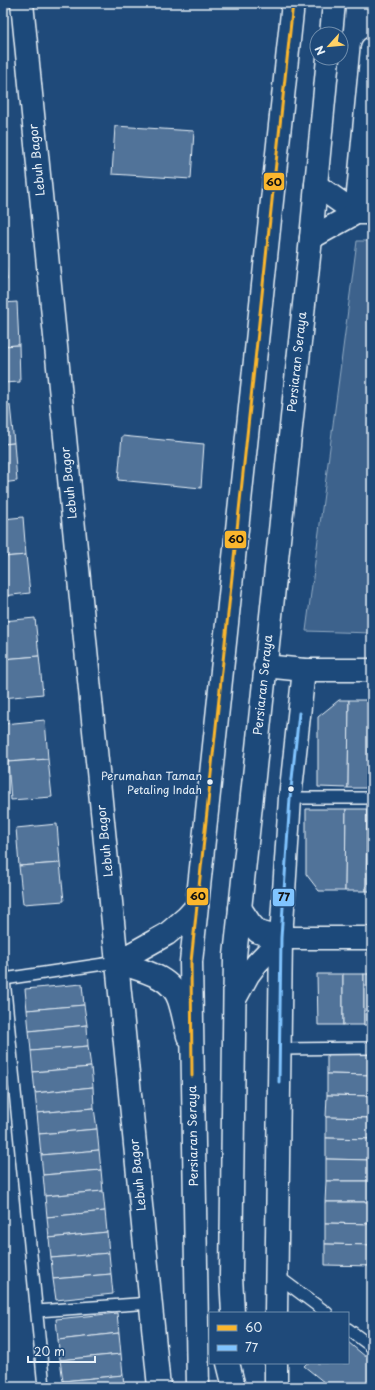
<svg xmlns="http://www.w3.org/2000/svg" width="375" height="1390" font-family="'Playpen Sans',sans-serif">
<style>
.green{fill:#3c628c;stroke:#92aac2}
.building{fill:#517399;stroke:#e8f1f8}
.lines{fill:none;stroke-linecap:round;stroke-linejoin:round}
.service-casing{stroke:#e8f1f8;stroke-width:14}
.minor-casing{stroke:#e8f1f8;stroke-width:25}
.secondary-casing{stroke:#e8f1f8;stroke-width:25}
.service{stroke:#1f4a7a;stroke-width:11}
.minor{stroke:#1f4a7a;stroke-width:22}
.secondary{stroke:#1f4a7a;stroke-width:22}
.bus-1-casing{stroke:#1f4a7a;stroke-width:6}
.bus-2-casing{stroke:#1f4a7a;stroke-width:6}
.bus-1{stroke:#fab62d;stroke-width:3}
.bus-2{stroke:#80c4ff;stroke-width:3}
.bus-dot{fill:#e8f1f8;stroke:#1f4a7a;stroke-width:1.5}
.labels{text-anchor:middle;stroke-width:3;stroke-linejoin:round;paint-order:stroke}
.bus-label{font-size:11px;fill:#e8f1f8;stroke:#1f4a7a;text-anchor:end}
.street-label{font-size:12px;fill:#e8f1f8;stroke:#1f4a7a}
.line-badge{stroke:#1f4a7a;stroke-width:1.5}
.pale-badge-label{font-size:11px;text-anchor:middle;font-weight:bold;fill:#111}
</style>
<rect width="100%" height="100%" fill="#1f4a7a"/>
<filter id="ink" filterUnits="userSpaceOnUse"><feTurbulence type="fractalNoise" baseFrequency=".025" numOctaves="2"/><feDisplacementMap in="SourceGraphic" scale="8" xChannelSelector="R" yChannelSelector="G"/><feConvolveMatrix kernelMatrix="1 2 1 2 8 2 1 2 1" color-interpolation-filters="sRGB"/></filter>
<g filter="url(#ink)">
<path class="green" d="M357,241H372V633L306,631Z"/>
<g class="building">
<path d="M115,126L194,131L191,179L112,174Z"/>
<path d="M3,243L7,280L3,281Z"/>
<path d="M17,302L19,345L3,346V303Z"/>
<path d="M19,345L20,382L3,383V346Z"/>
<path d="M10,405L14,443L3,444V406Z"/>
<path d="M122,436L204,444L201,488L118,480Z"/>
<path d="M14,443L17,481L3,483V444Z"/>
<path d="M23,517L26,555L3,557V519Z"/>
<path d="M26,555L30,593L3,596V557Z"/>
<path d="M35,618L39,656L3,659V621Z"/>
<path d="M39,656L43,694L3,698V659Z"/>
<path d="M339,700H349L348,788L318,787V717Z"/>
<path d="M349,700H369V788H348Z"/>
<rect x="369" y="700" width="3" height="88"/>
<path d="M45,720L48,759L8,762L4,724Z"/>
<path d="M48,759L52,797L11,800L8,762Z"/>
<path d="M306,809H346L345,891H319L306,874Z"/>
<path d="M346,809H367L366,891H345Z"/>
<path d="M367,809H372V891H366Z"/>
<path d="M57,824L60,863L19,866L16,828Z"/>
<path d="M60,863L64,901L23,904L19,866Z"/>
<path d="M317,974H343V1025H318Z"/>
<rect x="343" y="974" width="21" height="51"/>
<rect x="364" y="974" width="8" height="51"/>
<path d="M82,984L84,1005L27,1010L25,989Z"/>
<path d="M84,1005L87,1025L29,1031L27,1010Z"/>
<path d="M87,1025L88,1046L31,1051L29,1031Z"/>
<path d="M88,1046L91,1067L33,1072L31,1051Z"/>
<path d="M327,1053L372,1054V1075L327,1074Z"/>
<path d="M91,1067L93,1087L35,1093L33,1072Z"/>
<path d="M327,1074L372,1075V1096L327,1095Z"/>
<path d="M93,1087L94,1108L37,1113L35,1093Z"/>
<path d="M327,1095L372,1096V1118L326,1117Z"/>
<path d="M94,1108L97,1129L39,1134L37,1113Z"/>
<path d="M326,1117L372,1118V1139L326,1138Z"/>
<path d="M97,1129L99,1150L41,1155L39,1134Z"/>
<path d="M326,1138L372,1139V1160L326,1159Z"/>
<path d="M99,1150L101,1170L43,1175L41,1155Z"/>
<path d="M326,1159L372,1160V1181H326Z"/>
<path d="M101,1170L103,1191L45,1196L43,1175Z"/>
<path d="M326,1181H372V1202H325Z"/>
<path d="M103,1191L105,1211L47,1217L45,1196Z"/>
<path d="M325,1202H372V1224L325,1223Z"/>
<path d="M105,1211L107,1232L49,1238L47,1217Z"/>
<path d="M325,1223L372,1224V1245L325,1244Z"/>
<path d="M107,1232L109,1253L51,1258L49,1238Z"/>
<path d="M325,1244L372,1245V1266L325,1265Z"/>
<path d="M109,1253L111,1274L53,1279L51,1258Z"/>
<path d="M111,1274L113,1294L56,1300L53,1279Z"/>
<path d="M117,1313L119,1333L58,1340L56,1319Z"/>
<path d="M119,1333L121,1354L60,1360L58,1340Z"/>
<path d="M348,1342L372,1362V1387H330L304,1366L307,1363H348Z"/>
<path d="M121,1354L123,1375L63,1381L60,1360Z"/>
<path d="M123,1375L124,1387H63V1381Z"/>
</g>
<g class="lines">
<g class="service-casing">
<g id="service">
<path d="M290,798H372"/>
<path d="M3,969L44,1387"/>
<path d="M4,979L117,962"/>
<path d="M280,1049L372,1048"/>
<path d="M276,1275L327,1313"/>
<path d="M37,1311L151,1303"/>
<path d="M348,1329L372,1347"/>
</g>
</g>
<g class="minor-casing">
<g id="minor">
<path d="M22,3L159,1387"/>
<path d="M316,185L356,213"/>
<path d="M356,213L372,48"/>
<path d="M311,238L356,213H372"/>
<path d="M265,666L304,670H372"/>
<path d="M240,908L250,923L258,932L281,938H372"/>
<path d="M117,962C139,970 171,975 179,1000C183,1012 185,1024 188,1036"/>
<path d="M117,962L167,934L187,917L197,906"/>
<path d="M235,999L248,975L257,963L281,938"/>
<path d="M276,1313L281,938L290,798L304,670"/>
<path d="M276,1363V1387"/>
</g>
</g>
<g class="secondary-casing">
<g id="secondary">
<path d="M331,34L334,3"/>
<path d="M233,1313L231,1276L235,956L311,238L328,58"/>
<path d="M228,1363L234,1387"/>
<path d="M198,1387L191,962L293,3"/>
</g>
</g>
<use href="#service" class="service"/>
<use href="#minor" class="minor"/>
<use href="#secondary" class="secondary"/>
<g class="bus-1-casing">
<path id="bus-1" d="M192,1076L191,962L293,3"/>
</g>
<g class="bus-2-casing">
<path id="bus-2" d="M279,1082L281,938L290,798L299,713"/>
</g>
<use href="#bus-1" class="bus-1"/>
<use href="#bus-2" class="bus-2"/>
</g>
</g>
<g class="bus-dot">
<circle cx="210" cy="782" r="3.5"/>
<circle cx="291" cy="789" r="3.5"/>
</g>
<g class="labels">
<g class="bus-label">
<text x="202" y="780">Perumahan Taman<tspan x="202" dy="14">Petaling Indah</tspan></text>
</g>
<g class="street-label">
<text transform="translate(37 160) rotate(-96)" y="4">Lebuh Bagor</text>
<text transform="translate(297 362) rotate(-84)" y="4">Persiaran Seraya</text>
<text transform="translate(69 483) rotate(-96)" y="4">Lebuh Bagor</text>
<text transform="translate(263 685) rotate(-84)" y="4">Persiaran Seraya</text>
<text transform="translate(105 841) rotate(-96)" y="4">Lebuh Bagor</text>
<text transform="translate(193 1136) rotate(-91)" y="4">Persiaran Seraya</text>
<text transform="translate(138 1175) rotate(-96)" y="4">Lebuh Bagor</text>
</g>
</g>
<g class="line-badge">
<rect x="263" y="172" width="22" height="19" rx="4" fill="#fab62d"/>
<rect x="224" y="530" width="23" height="19" rx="4" fill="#fab62d"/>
<rect x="186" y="887" width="23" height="19" rx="4" fill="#fab62d"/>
<rect x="272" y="888" width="23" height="19" rx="4" fill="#80c4ff"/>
</g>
<g class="pale-badge-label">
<text x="274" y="186">60</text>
<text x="236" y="543">60</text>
<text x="198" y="900">60</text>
<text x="284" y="901">77</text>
</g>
<rect width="375" height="1390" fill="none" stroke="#1f4a7a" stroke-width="16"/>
<rect x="8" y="8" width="359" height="1374" fill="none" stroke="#e8f1f8" stroke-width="1.5" filter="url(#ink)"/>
<rect x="209" y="1312" width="140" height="52" fill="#1f4a7a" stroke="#6f8dac"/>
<rect x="217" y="1325" width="20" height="6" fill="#fab62d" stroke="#6f8dac"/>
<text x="245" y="1332" font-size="12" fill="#e8f1f8">60</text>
<rect x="217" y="1345" width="20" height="6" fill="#80c4ff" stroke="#6f8dac"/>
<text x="245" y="1352" font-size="12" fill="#e8f1f8">77</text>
<g transform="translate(329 46) rotate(243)"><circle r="19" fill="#1f4a7a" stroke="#6f8dac"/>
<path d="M0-3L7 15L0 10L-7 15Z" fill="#ffd166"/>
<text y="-6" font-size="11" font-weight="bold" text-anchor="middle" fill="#e8f1f8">N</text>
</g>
<path d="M28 1356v6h67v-6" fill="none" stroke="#e8f1f8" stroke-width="2"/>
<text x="34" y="1356" font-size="12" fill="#e8f1f8" stroke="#1f4a7a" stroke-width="3" paint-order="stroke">20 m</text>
</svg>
